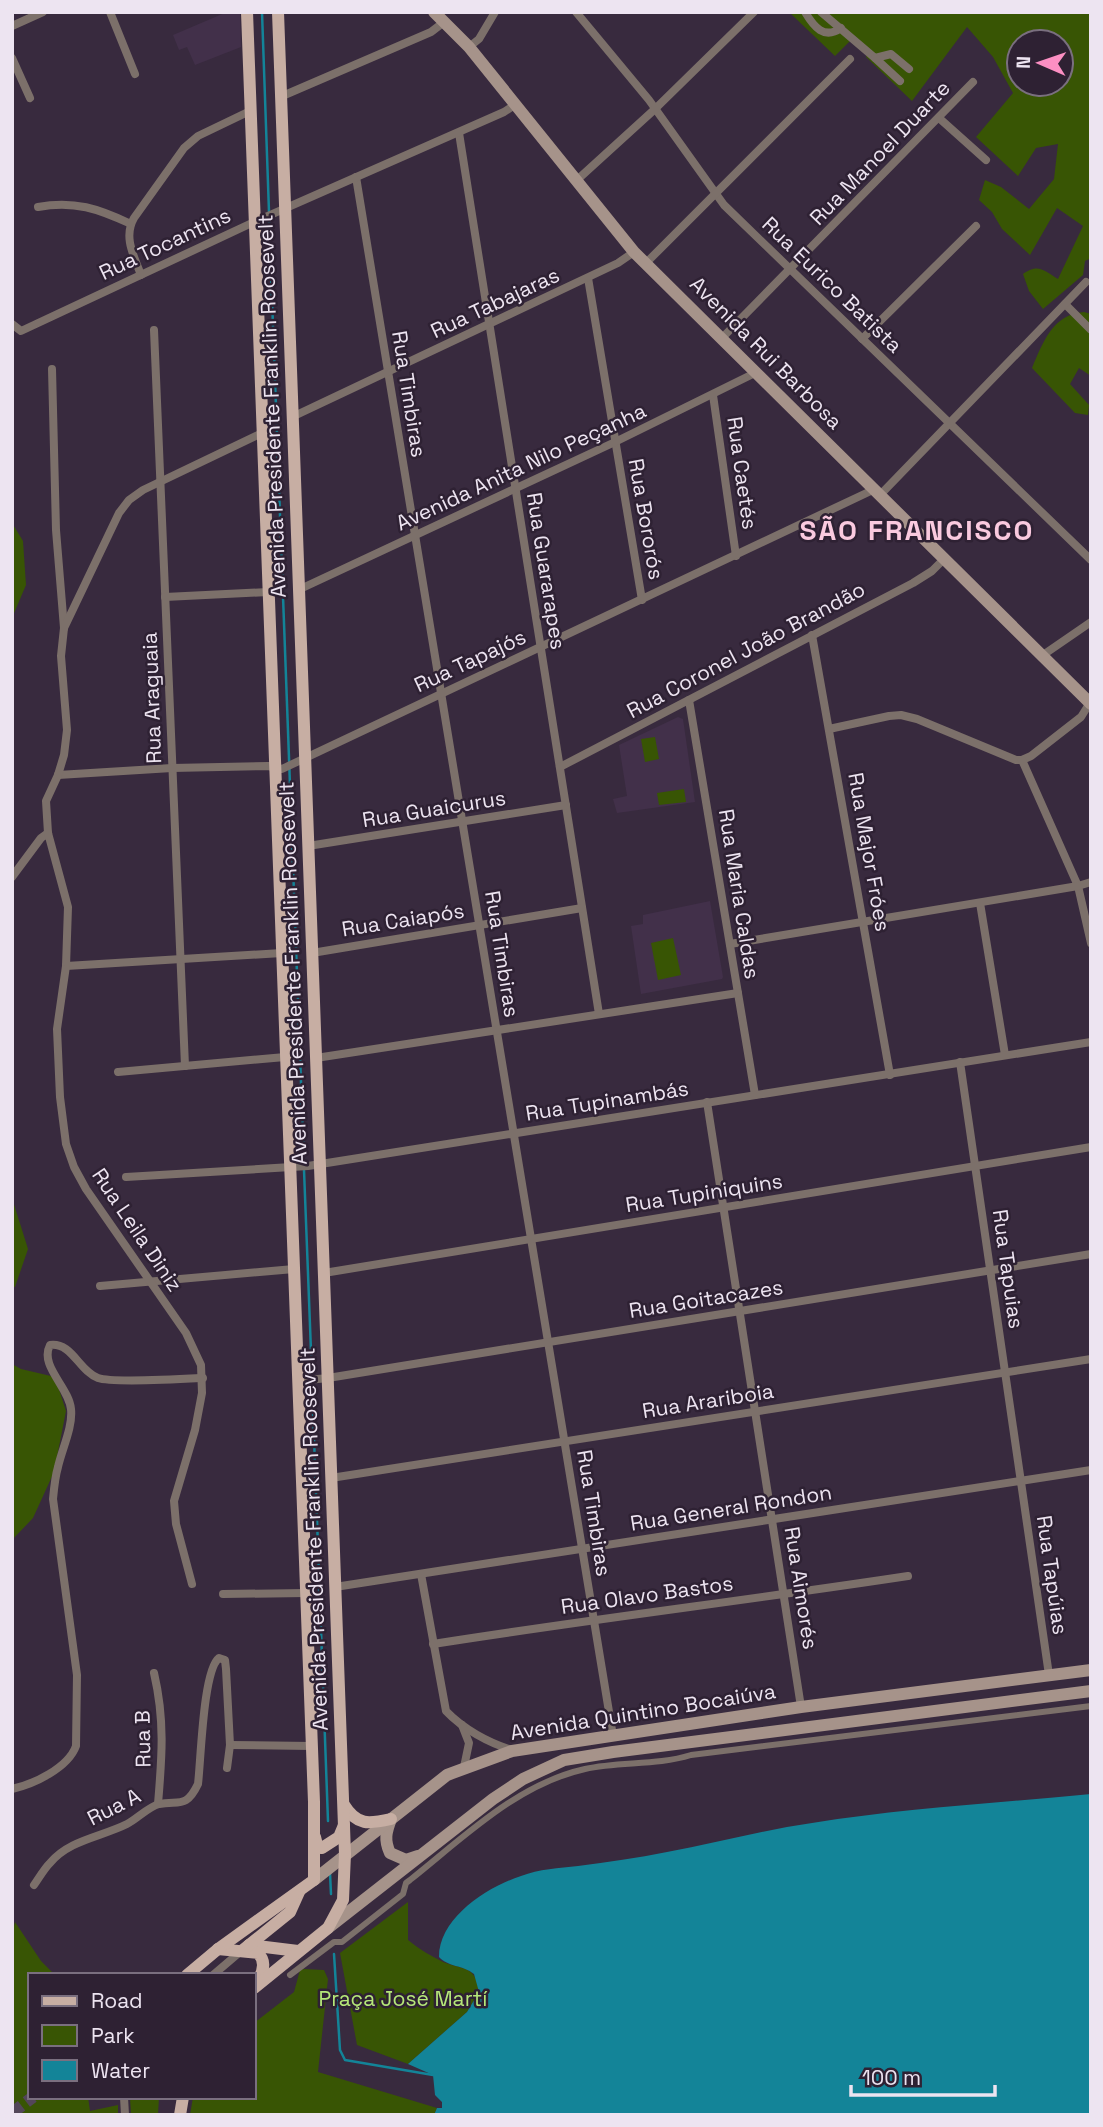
<svg xmlns="http://www.w3.org/2000/svg" width="1103" height="2127" font-family="'Space Grotesk',sans-serif">
<style>
.built{fill:#42304a}
.green{fill:#385504;fill-rule:evenodd}
.water{fill:#138498}
.lines{fill:none;stroke-linecap:round;stroke-linejoin:round}
.stream{stroke:#138498;stroke-width:2.5}
.primary-tunnel{stroke:#534659;stroke-width:12;stroke-dasharray:12 6;stroke-linecap:butt}
.pedestrian{stroke:#7c706a;stroke-width:6}
.minor{stroke:#7c706a;stroke-width:8}
.secondary{stroke:#a6938a;stroke-width:12}
.primary{stroke:#c7aea3;stroke-width:12}
.labels{text-anchor:middle;stroke-width:5;stroke-linejoin:round;paint-order:stroke}
.street-label{font-size:21px;fill:#ede4f1;stroke:#2e2133}
.park-label{font-size:21px;fill:#b6e879;stroke:#2e2133}
.district-label{font-size:28px;font-weight:bold;letter-spacing:2px;fill:#facadf;stroke:#2e2133}
</style>
<rect width="100%" height="100%" fill="#382a3e"/>
<g class="built">
<path d="M227,12H240L241,47L195,65L187,47L179,50L173,35Z"/>
<path d="M678,717L683,719L695,802L617,813L613,799L627,796L619,745Z"/>
<path d="M710,901L723,977L722,979L641,994L631,926L643,924V915Z"/>
</g>
<g class="green">
<path d="M789,12H1091V258L1085,261L1083,275L1043,309L1029,291L1023,274C1039,263 1044,271 1058,279L1083,226L1057,208L1030,255L1002,229L992,212L979,200L985,180L1001,187L1029,209L1054,179L1058,144L1036,148L1018,176L976,137L1013,93L993,57L967,27L912,101L866,57L869,51L855,36L835,56ZM1019,42H1061V84H1019Z"/>
<path d="M1084,312L1091,314V376L1079,368L1070,384L1089,405L1088,415L1075,413L1032,368C1043,342 1053,314 1084,312Z"/>
<path d="M12,523L23,541L26,585L12,618Z"/>
<path d="M655,737L659,759L645,762L641,739Z"/>
<path d="M684,789L686,802L659,805L657,793Z"/>
<path d="M673,938L681,975L658,980L651,943Z"/>
<path d="M12,1198L28,1249L15,1287H12Z"/>
<path d="M12,1364L21,1369L55,1377L66,1411L54,1472L33,1518L12,1540Z"/>
<path d="M408,1902V1940C419,1949 431,1956 443,1962C463,1970 476,1965 479,1992L467,2012L408,2064L357,2045L340,1953Z"/>
<path d="M15,1922L41,1961L55,1975H30V2097H88L90,2111L118,2105V2115H12V1934Z"/>
<path d="M304,1969L324,1970L328,1979L318,2072L437,2108L434,2115H190L193,2097H254V2023L294,1992L300,1970Z"/>
<path d="M130,2097H159L158,2115H131Z"/>
</g>
<path class="water" d="M1091,1794V2115H434L437,2108H442V2102L435,2095L433,2075L408,2064L467,2012L479,1992L474,1974C463,1965 448,1967 439,1957C439,1918 487,1887 521,1876C539,1869 559,1868 578,1866C608,1862 637,1858 667,1852C715,1843 763,1830 812,1823C904,1808 998,1803 1091,1794Z"/>
<g class="lines">
<g class="stream">
<path d="M262,12L269,212"/>
<path d="M269,218L304,1163"/>
<path d="M304,1170L312,1377"/>
<path d="M312,1383L328,1821"/>
<path d="M330,1873L331,1894"/>
<path d="M334,1954L340,2050L345,2060L433,2075"/>
</g>
<path class="primary-tunnel" d="M12,2113L33,2097"/>
<path class="pedestrian" d="M290,1975L334,1942H342L403,1894L406,1883L410,1880C463,1838 517,1784 585,1769C620,1761 656,1766 691,1755L1091,1706"/>
<g class="minor">
<path d="M110,12L135,74"/>
<path d="M576,12L649,100L724,205L1091,560"/>
<path d="M805,12C814,27 824,40 841,28"/>
<path d="M821,12L875,58L891,54L909,69"/>
<path d="M12,26L43,12"/>
<path d="M469,47L479,39L495,12"/>
<path d="M12,58L30,98"/>
<path d="M875,58L900,81"/>
<path d="M280,97L431,32L444,22"/>
<path d="M939,118L986,160"/>
<path d="M459,133L599,1014"/>
<path d="M356,177L613,1736"/>
<path d="M577,180L655,109L754,12"/>
<path d="M38,207C74,200 99,209 131,224"/>
<path d="M646,263L850,59"/>
<path d="M141,275C134,256 123,237 134,218L184,148L198,136L250,111"/>
<path d="M588,278L642,600"/>
<path d="M1065,304L1091,330"/>
<path d="M12,324L21,331L254,222L504,112L516,104"/>
<path d="M154,330L185,1066"/>
<path d="M723,337L973,82"/>
<path d="M862,339L976,226"/>
<path d="M52,369L56,530L64,628"/>
<path d="M713,395L736,556"/>
<path d="M292,417L618,263L634,252"/>
<path d="M881,494L1086,282"/>
<path d="M298,590L615,442L757,372"/>
<path d="M165,597L268,592"/>
<path d="M812,635L890,1075"/>
<path d="M1043,655L1091,622"/>
<path d="M689,700L755,1095"/>
<path d="M829,729L889,716L901,715L917,719L1016,760H1022L1031,756L1081,717L1091,701"/>
<path d="M1022,760L1078,886L1091,943"/>
<path d="M560,767L913,583L932,571L945,558"/>
<path d="M58,775L172,768L268,766L282,769L875,489"/>
<path d="M308,846L566,805"/>
<path d="M12,877L41,838L48,833"/>
<path d="M980,903L1005,1055"/>
<path d="M730,944L1078,886L1091,882"/>
<path d="M312,953L582,908"/>
<path d="M66,966L282,953"/>
<path d="M316,1058L738,993"/>
<path d="M960,1062L1049,1675"/>
<path d="M118,1072L285,1057"/>
<path d="M707,1102L801,1707"/>
<path d="M126,1177L308,1166L1091,1042"/>
<path d="M324,1273L1091,1147"/>
<path d="M100,1286L294,1269"/>
<path d="M298,1381L328,1378L1091,1254"/>
<path d="M331,1478L1091,1359"/>
<path d="M421,1574L446,1711C463,1729 489,1743 512,1750"/>
<path d="M192,1584L176,1524L174,1501L195,1430L202,1393L201,1365L186,1333L86,1189L74,1167L66,1144L60,1097L57,1029L66,966L68,907L48,833L46,801L58,775L64,755L67,730L61,656L64,628L119,513L129,500L143,490L262,433"/>
<path d="M335,1587L1091,1470"/>
<path d="M223,1594L306,1593"/>
<path d="M433,1644C591,1619 750,1600 908,1576"/>
<path d="M154,1673C165,1720 162,1757 158,1804"/>
<path d="M462,1725L469,1743L464,1767"/>
<path d="M230,1745L312,1746"/>
<path d="M12,1789C34,1784 68,1768 76,1746L77,1675L53,1499C54,1488 55,1477 58,1467C62,1449 73,1427 71,1409C69,1387 39,1366 50,1345C72,1342 79,1371 98,1378C112,1383 184,1379 203,1378"/>
<path d="M34,1885C39,1878 44,1869 50,1863C69,1840 101,1837 127,1824C137,1819 148,1807 159,1804C179,1800 186,1809 198,1784C201,1760 203,1670 219,1658L225,1660L226,1669L230,1745L227,1768"/>
<path d="M213,1975L240,1952"/>
<path d="M124,2097L125,2115"/>
</g>
<g class="secondary">
<path d="M434,12L469,47L634,252L1091,704"/>
<path d="M391,1819C386,1832 384,1840 390,1853L406,1860L418,1856"/>
<path d="M314,1880L447,1775L512,1751L801,1707L1091,1670"/>
<path d="M328,1928L493,1799L523,1779L564,1760L613,1752L1091,1691"/>
</g>
<g class="primary">
<path d="M344,1805C357,1826 369,1824 391,1819"/>
<path d="M315,1837L317,1845L322,1848L339,1837L344,1825"/>
<path d="M249,1945L298,1951"/>
<path d="M218,1949L258,1953C267,1962 263,1973 256,1983"/>
<path d="M243,1950L290,1912L299,1892"/>
<path d="M187,1975L218,1949L314,1880V1802L247,12"/>
<path d="M254,1988L328,1928L343,1900L345,1854L278,12"/>
<path d="M180,2115L183,2097"/>
</g>
</g>
<g class="labels">
<g class="street-label">
<text transform="translate(880 153) rotate(-46)" y="7">Rua Manoel Duarte</text>
<text transform="translate(165 244) rotate(-25)" y="7">Rua Tocantins</text>
<text transform="translate(832 285) rotate(44)" y="7">Rua Eurico Batista</text>
<text transform="translate(495 303) rotate(-25)" y="7">Rua Tabajaras</text>
<text transform="translate(766 353) rotate(45)" y="7">Avenida Rui Barbosa</text>
<text transform="translate(409 394) rotate(81)" y="7">Rua Timbiras</text>
<text transform="translate(272 406) rotate(-92)" y="7">Avenida Presidente Franklin Roosevelt</text>
<text transform="translate(521 467) rotate(-25)" y="7">Avenida Anita Nilo Peçanha</text>
<text transform="translate(742 473) rotate(82)" y="7">Rua Caetés</text>
<text transform="translate(646 519) rotate(80)" y="7">Rua Bororós</text>
<text transform="translate(546 571) rotate(81)" y="7">Rua Guararapes</text>
<text transform="translate(746 650) rotate(-28)" y="7">Rua Coronel João Brandão</text>
<text transform="translate(470 661) rotate(-25)" y="7">Rua Tapajós</text>
<text transform="translate(152 698) rotate(-92)" y="7">Rua Araguaia</text>
<text transform="translate(434 809) rotate(-9)" y="7">Rua Guaicurus</text>
<text transform="translate(869 852) rotate(80)" y="7">Rua Major Fróes</text>
<text transform="translate(739 894) rotate(81)" y="7">Rua Maria Caldas</text>
<text transform="translate(403 920) rotate(-9)" y="7">Rua Caiapós</text>
<text transform="translate(502 954) rotate(81)" y="7">Rua Timbiras</text>
<text transform="translate(293 973) rotate(-92)" y="7">Avenida Presidente Franklin Roosevelt</text>
<text transform="translate(607 1101) rotate(-9)" y="7">Rua Tupinambás</text>
<text transform="translate(704 1193) rotate(-9)" y="7">Rua Tupiniquins</text>
<text transform="translate(137 1230) rotate(56)" y="7">Rua Leila Diniz</text>
<text transform="translate(1008 1269) rotate(82)" y="7">Rua Tapuias</text>
<text transform="translate(706 1299) rotate(-9)" y="7">Rua Goitacazes</text>
<text transform="translate(708 1401) rotate(-9)" y="7">Rua Arariboia</text>
<text transform="translate(731 1508) rotate(-9)" y="7">Rua General Rondon</text>
<text transform="translate(594 1513) rotate(81)" y="7">Rua Timbiras</text>
<text transform="translate(314 1539) rotate(-92)" y="7">Avenida Presidente Franklin Roosevelt</text>
<text transform="translate(1052 1575) rotate(82)" y="7">Rua Tapúias</text>
<text transform="translate(801 1588) rotate(81)" y="7">Rua Aimorés</text>
<text transform="translate(647 1595) rotate(-8)" y="7">Rua Olavo Bastos</text>
<text transform="translate(643 1712) rotate(-9)" y="7">Avenida Quintino Bocaiúva</text>
<text transform="translate(143 1739) rotate(-91)" y="7">Rua B</text>
<text transform="translate(114 1807) rotate(-27)" y="7">Rua A</text>
</g>
<g class="park-label">
<text x="403" y="2006">Praça José Martí</text>
</g>
<g class="district-label">
<text x="917" y="540">SÃO FRANCISCO</text>
</g>
</g>
<rect width="1103" height="2127" fill="none" stroke="#ede4f1" stroke-width="28"/>
<rect x="28" y="1973" width="228" height="126" fill="#2e2133" stroke="#7a6f7f" stroke-width="2"/>
<rect x="42" y="1996" width="35" height="10" fill="#c7aea3" stroke="#7a6f7f" stroke-width="2"/>
<text x="91" y="2008" font-size="21" fill="#ede4f1">Road</text>
<rect x="42" y="2025" width="35" height="21" fill="#385504" stroke="#7a6f7f" stroke-width="2"/>
<text x="91" y="2043" font-size="21" fill="#ede4f1">Park</text>
<rect x="42" y="2060" width="35" height="21" fill="#138498" stroke="#7a6f7f" stroke-width="2"/>
<text x="91" y="2078" font-size="21" fill="#ede4f1">Water</text>
<g transform="translate(1040 63) rotate(272)"><circle r="33" fill="#2e2133" stroke="#7a6f7f" stroke-width="2"/>
<path d="M0-5L12 26L0 18L-12 26Z" fill="#fc8fc3"/>
<text y="-10" font-size="19" font-weight="bold" text-anchor="middle" fill="#ede4f1">N</text>
</g>
<path d="M851 2085v10h144v-10" fill="none" stroke="#ede4f1" stroke-width="3.5"/>
<text x="862" y="2085" font-size="21" fill="#ede4f1" stroke="#2e2133" stroke-width="5" paint-order="stroke">100 m</text>
</svg>
